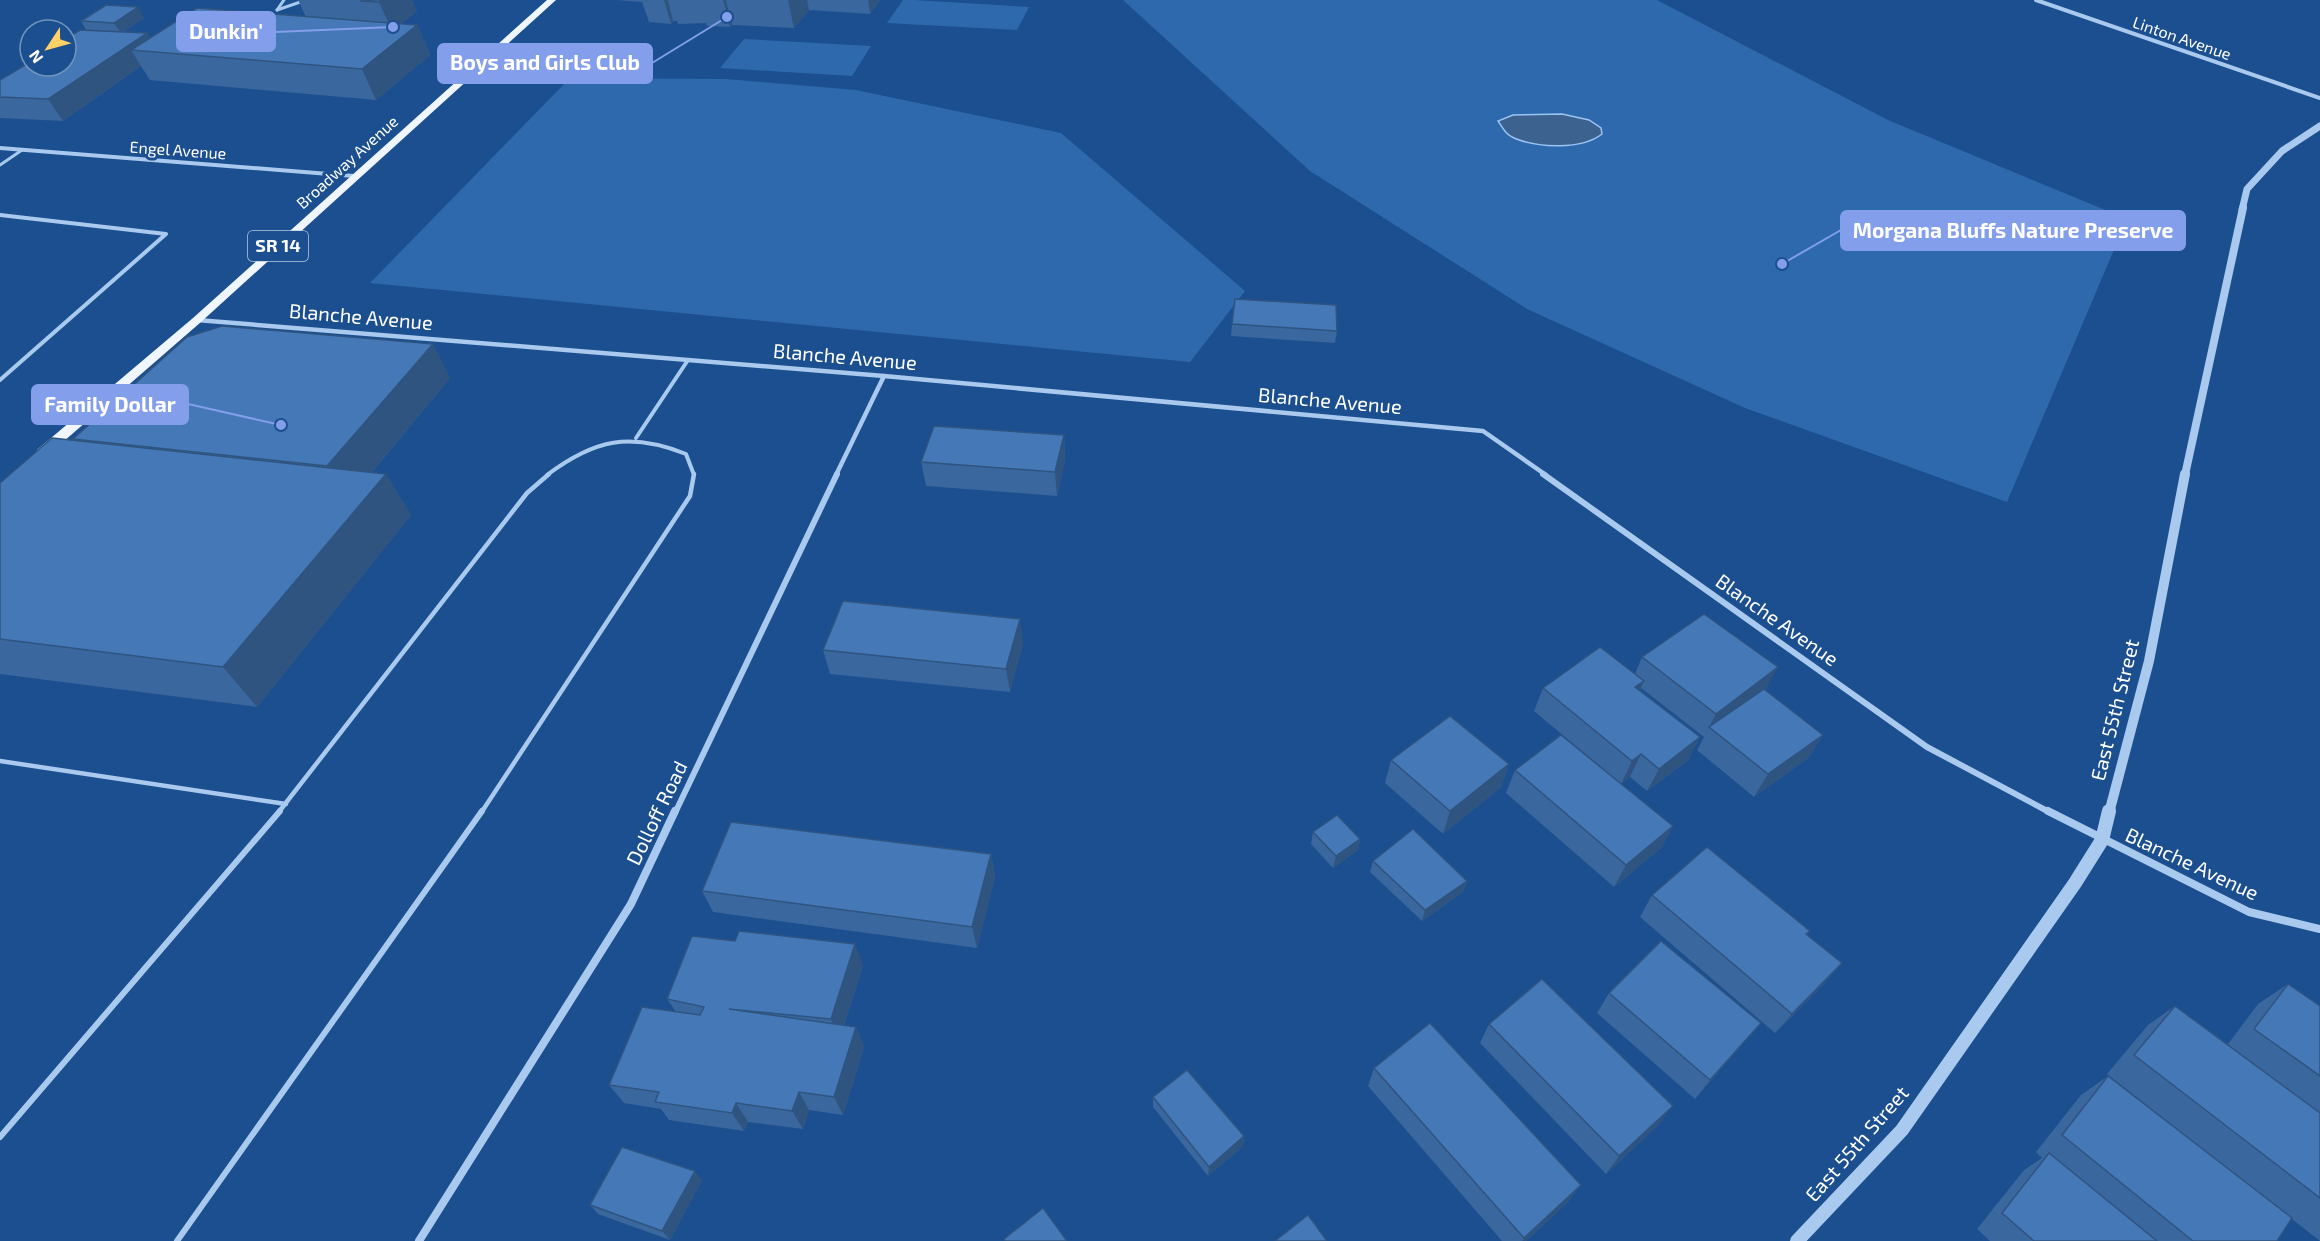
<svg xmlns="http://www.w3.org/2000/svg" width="2320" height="1241" font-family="'Exo 2',sans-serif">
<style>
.green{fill:#2e69ad}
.water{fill:#3c6290;stroke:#9cc4f0;stroke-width:1.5}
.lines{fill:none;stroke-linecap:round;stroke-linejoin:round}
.service-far3{stroke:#a9c9ee;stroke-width:3}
.service-far2{stroke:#a9c9ee;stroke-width:4}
.service-far1{stroke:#a9c9ee;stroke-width:4.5}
.service{stroke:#a9c9ee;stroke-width:6}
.minor-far3{stroke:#a9c9ee;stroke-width:4}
.minor-far2{stroke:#a9c9ee;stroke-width:4.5}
.minor-far1{stroke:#a9c9ee;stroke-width:6}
.minor{stroke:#a9c9ee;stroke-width:8}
.tertiary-far3{stroke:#a9c9ee;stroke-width:7}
.tertiary-far2{stroke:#a9c9ee;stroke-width:8}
.tertiary-far1{stroke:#a9c9ee;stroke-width:10}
.tertiary{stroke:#a9c9ee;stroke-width:14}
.primary{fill:#f0f6ff;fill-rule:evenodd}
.wall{fill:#3a679d}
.shaded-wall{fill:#305480}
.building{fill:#4478b7;stroke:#305480;stroke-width:1.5}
.labels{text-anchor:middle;stroke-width:6;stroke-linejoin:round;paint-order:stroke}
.far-street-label{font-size:16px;fill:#fff;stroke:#1b4f8f}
.shield{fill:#1b4f8f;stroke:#bbcadd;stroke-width:1.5}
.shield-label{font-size:18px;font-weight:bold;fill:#fff}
.street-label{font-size:20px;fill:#fff;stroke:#1b4f8f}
.leader{fill:none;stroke:#839eea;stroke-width:2}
.callout-dot{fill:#839eea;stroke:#1b4f8f;stroke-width:2}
.callout{fill:#839eea;stroke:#839eea;stroke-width:2}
.callout-label{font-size:21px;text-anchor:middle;font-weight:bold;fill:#fff}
</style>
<rect width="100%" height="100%" fill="#1b4f8f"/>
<g class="green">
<path d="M903,0H914L1029,7L1017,30L887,23Z"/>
<path d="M1123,0H1657L1888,120L2127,219L2007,502L1745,408L1527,309L1310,171Z"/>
<path d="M744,39L871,46L852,76L720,68Z"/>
<path d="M570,78L726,79L856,90L1061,133L1245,291L1190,362L370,283Z"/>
</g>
<path class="water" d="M1562,114L1589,120L1601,128L1602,134C1582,150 1537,148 1514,138C1506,135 1503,128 1498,121L1513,115Z"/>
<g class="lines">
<g class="service-far3">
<path d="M277,10L306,0"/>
<path d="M277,10L284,0"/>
<path d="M0,165L22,150"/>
</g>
<g class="service-far2">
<path d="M0,215L166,234L0,380"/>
<path d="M636,438L688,360"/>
<path d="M547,475C595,439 630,432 686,454L694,475"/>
</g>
<g class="service-far1">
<path d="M0,761L286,804"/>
<path d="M278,813L527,493L549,474"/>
<path d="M481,813L690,496L694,474"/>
</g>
<g class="service">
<path d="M0,1137L280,811"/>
<path d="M177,1241L482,811"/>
</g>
<g class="minor-far3">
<path d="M2036,0L2320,98"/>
<path d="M0,148L354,176"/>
</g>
<g class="minor-far2">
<path d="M197,320L884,376L1483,431L1546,475"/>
<path d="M836,475L884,376"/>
</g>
<g class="minor-far1">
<path d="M1543,474L1927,747L2051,813"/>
<path d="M675,813L837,474"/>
</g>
<g class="minor">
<path d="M2048,811L2249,912L2320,929"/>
<path d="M419,1241L631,904L675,811"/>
</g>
<path class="tertiary-far3" d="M2242,210L2247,189L2282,151L2320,126"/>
<path class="tertiary-far2" d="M2185,475L2243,208"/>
<path class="tertiary-far1" d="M2109,813L2149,661L2185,474"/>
<path class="tertiary" d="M1797,1241L1902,1130L2075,883L2102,840L2109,811"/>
<path class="primary" d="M547,0H556L201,322L48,455H38L36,452L38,449L193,318Z"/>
</g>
<g class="wall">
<path d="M298,0H412L417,11L401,24L417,25L430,55L376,100L150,80L141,66L63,121L0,118V80L86,30L81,21L144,18L123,32L147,33L150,38L306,17Z"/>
<path d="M616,0H880L870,14L809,10L794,28L732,25L730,27L707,26L706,23L678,24L677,21H673L671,24L649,22L642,2Z"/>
<path d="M1232,324L1337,331L1335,343L1231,336Z"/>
<path d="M450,378L372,472L386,474L411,515L257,707L0,674V483L75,441L73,439Z"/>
<path d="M1064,435L1065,459L1057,496L926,486L921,462Z"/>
<path d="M1023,643L1010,692L830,674L823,650Z"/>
<path d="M1642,657L1765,690L1823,735L1808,758L1754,797L1697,750L1704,737L1641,688L1640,690L1700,737L1688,760L1647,791L1630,777L1621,784L1673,826L1661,848L1614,887L1506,793L1515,770L1608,773L1534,711L1543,688L1635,674Z"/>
<path d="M1391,760L1509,764L1501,787L1443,834L1385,783Z"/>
<path d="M1313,832L1360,839L1358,850L1333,868L1311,844Z"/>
<path d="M991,854L995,876L977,948L713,912L702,891Z"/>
<path d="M1373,861L1467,881L1463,892L1422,921L1370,872Z"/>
<path d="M1652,895L1810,931L1807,935L1842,963L1824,984L1775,1033L1640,917Z"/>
<path d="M863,965L844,1026L856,1027L864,1047L843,1115L809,1110L803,1129L748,1122L744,1131L669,1120L661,1109L624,1103L609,1085L676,1012L667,999Z"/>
<path d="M2288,984L2320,1006V1241L2292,1219L2277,1241H1990L1977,1229L2024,1170L2042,1158L2036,1152L2081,1095L2108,1076L2219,1162L2107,1074L2148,1025L2175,1006L2228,1044L2258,1004Z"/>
<path d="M1609,993L1761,1023L1695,1099L1597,1013Z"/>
<path d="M1489,1024L1659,1124L1606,1174L1480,1043Z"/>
<path d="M1374,1068L1581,1185L1568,1202L1526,1241H1502L1368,1086Z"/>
<path d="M1153,1097L1244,1136L1243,1146L1208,1176L1153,1107Z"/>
<path d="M702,1180L670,1240L598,1214L590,1205Z"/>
</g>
<g class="shaded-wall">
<path d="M382,0H412L417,11L392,31L379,2Z"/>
<path d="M664,0H668L673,21L671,24Z"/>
<path d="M723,0H726L732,25L730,27Z"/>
<path d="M788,0H807L809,10L794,28Z"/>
<path d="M868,0H880L870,14Z"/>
<path d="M138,7L144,18L121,33L114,23Z"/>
<path d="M417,25L430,55L376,100L362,69Z"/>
<path d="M147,33L159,52L131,50L141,66L63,121L48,99Z"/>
<path d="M433,344L450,378L349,499L327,466Z"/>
<path d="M1064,435L1065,459L1057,496L1055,472Z"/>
<path d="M386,474L411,515L257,707L223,667Z"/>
<path d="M1020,619L1023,643L1010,692L1006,669Z"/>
<path d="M1778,667L1765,691L1709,727L1704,737L1716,714Z"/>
<path d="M1644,681L1633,704L1635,687Z"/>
<path d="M1823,735L1808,758L1754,797L1768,774Z"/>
<path d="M1700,737L1688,760L1647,791L1659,769Z"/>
<path d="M1641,754L1630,777L1621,784L1632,761Z"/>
<path d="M1509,764L1501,787L1443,834L1450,811Z"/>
<path d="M1673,826L1661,848L1614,887L1626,865Z"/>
<path d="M1360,839L1358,850L1333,868L1336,856Z"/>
<path d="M991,854L995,876L977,948L972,927Z"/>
<path d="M1467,881L1463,892L1422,921L1425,910Z"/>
<path d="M855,944L863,965L840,1038L831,1019Z"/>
<path d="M1842,963L1824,984L1775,1033L1792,1014Z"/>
<path d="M1761,1023L1745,1042L1695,1099L1710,1080Z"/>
<path d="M856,1027L864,1047L843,1115L834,1097Z"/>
<path d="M799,1092L809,1110L803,1129L792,1111Z"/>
<path d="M736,1103L748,1122L744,1131L732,1113Z"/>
<path d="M1673,1106L1659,1124L1606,1174L1619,1156Z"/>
<path d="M1244,1136L1243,1146L1208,1176L1209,1167Z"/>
<path d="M695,1171L702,1180L670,1240L662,1231Z"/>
<path d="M1581,1185L1568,1202L1526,1241H1522Z"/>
</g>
<g class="building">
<path d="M362,0H382L379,2L361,1Z"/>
<path d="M106,5L138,7L114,23L81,21Z"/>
<path d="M197,8L417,25L362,69L131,50Z"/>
<path d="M80,30L147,33L48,99L0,97V80L30,62V66H66V39Z"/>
<path d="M1235,299L1336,305L1337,331L1232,324Z"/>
<path d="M222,326L433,344L327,466L73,439L187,337Z"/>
<path d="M934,426L1064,435L1055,472L921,462Z"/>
<path d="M52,438L386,474L223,667L0,639V483Z"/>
<path d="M843,601L1020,619L1006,669L823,650Z"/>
<path d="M1704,614L1778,667L1716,714L1642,657Z"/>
<path d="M1600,647L1644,681L1635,687L1700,737L1659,769L1641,754L1632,761L1543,688Z"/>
<path d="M1764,689L1823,735L1768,774L1709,727Z"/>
<path d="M1450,716L1509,764L1450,811L1391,760Z"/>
<path d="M1561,735L1673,826L1626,865L1515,770Z"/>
<path d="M1337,815L1360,839L1336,856L1313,832Z"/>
<path d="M731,822L991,854L972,927L702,891Z"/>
<path d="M1413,829L1467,881L1425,910L1373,861Z"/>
<path d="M1707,847L1810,931L1806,934L1842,963L1792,1014L1652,895Z"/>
<path d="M739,931L855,944L831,1019L729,1009L856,1027L834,1097L799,1092L792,1111L736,1103L732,1113L655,1102L659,1092L609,1085L642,1007L700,1015L704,1007L667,999L692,936L735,941Z"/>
<path d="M1661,941L1761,1023L1710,1080L1609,993Z"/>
<path d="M1542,979L1673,1106L1619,1156L1489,1024Z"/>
<path d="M2288,984L2320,1006V1076L2254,1029Z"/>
<path d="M2175,1006L2320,1113V1198L2134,1055Z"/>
<path d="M1430,1023L1581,1185L1524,1238L1374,1068Z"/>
<path d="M1187,1070L1244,1136L1209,1167L1153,1097Z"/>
<path d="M2108,1076L2292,1218L2277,1241H2193L2062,1135Z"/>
<path d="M622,1147L695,1171L662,1231L590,1205Z"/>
<path d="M2049,1153L2157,1241H2034L2002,1213Z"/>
<path d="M1043,1208L1067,1241H1005L1004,1239Z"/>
<path d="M1308,1215L1327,1241H1275Z"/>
</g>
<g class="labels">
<g class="far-street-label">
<text transform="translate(2182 38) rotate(19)" y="6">Linton Avenue</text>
<text transform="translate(178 150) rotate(4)" y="6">Engel Avenue</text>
<text transform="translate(347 162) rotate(-42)" y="6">Broadway Avenue</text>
</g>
<rect class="shield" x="248" y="231" width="60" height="30" rx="4.5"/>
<g class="shield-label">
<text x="278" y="252">SR 14</text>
</g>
<g class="street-label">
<text transform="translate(361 317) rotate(5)" y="7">Blanche Avenue</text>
<text transform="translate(845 357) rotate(5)" y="7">Blanche Avenue</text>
<text transform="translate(1330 401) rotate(5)" y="7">Blanche Avenue</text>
<text transform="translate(1777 620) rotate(35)" y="7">Blanche Avenue</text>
<text transform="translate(2115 710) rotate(-76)" y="7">East 55th Street</text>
<text transform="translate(657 813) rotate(-64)" y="7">Dolloff Road</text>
<text transform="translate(2192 864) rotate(25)" y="7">Blanche Avenue</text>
<text transform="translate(1857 1144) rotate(-49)" y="7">East 55th Street</text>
</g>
</g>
<path class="leader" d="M393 27L275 32M727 17L652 63M1782 264L1841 230M281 425L188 404"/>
<g class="callout-dot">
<circle cx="393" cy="27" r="6"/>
<circle cx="727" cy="17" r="6"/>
<circle cx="1782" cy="264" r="6"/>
<circle cx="281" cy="425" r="6"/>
</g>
<g class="callout">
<rect x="177" y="12" width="98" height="39" rx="6"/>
<rect x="438" y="44" width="214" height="39" rx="6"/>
<rect x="1841" y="211" width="344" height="39" rx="6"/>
<rect x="32" y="385" width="156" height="39" rx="6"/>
</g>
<g class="callout-label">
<text x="226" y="39">Dunkin'</text>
<text x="545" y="70">Boys and Girls Club</text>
<text x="2013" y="238">Morgana Bluffs Nature Preserve</text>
<text x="110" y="412">Family Dollar</text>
</g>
<g transform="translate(48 48) rotate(234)"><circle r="28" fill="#1b4f8f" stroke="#7695bc" stroke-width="1.5"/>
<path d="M0-4.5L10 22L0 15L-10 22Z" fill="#ffd166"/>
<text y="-9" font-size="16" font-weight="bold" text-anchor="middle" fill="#ffffff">N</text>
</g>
</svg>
